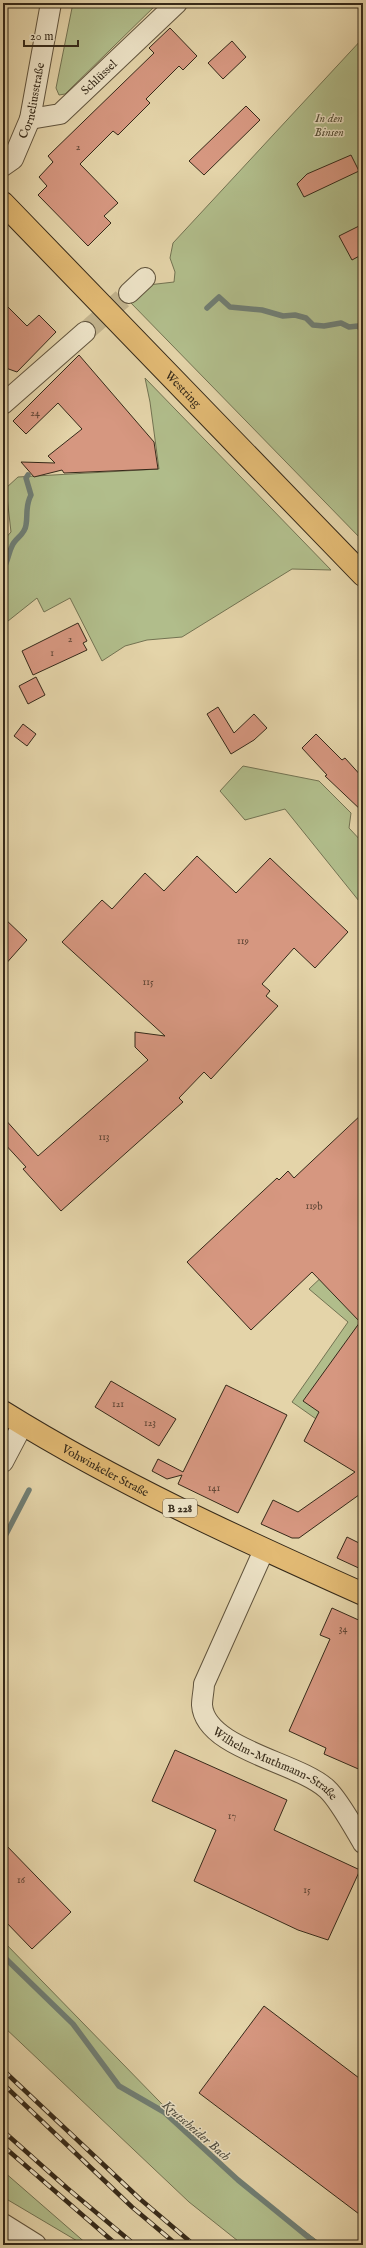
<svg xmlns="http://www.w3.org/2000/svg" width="366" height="2248" font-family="'IM FELL English',serif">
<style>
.green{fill:#b1bd8b;stroke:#737352}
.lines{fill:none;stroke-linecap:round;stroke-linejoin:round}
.stream{stroke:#707e74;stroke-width:5.5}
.building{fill:#d69780;stroke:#352919}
.minor-tunnel{stroke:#c1b28c;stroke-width:20;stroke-dasharray:20 10;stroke-linecap:butt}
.minor-casing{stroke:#61543d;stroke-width:22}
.tertiary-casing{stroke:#61543d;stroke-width:24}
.primary-casing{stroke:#352919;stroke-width:24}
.minor{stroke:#ede3c7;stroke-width:20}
.tertiary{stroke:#ede3c7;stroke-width:22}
.primary{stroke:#e2ba74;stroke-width:22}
.rail-casing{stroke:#352919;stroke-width:4.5}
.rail{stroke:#ede3c7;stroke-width:3;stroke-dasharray:9;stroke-linecap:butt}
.labels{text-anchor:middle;stroke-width:3;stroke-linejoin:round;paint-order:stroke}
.number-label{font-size:10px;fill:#5d4433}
.shield{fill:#ede3c7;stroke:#6c614d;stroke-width:1}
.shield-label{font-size:11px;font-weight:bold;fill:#352919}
.street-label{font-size:12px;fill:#352919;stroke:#ede3c7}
.park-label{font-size:12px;font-style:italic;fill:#544e36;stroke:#ede3c7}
.water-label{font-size:13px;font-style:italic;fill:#4e4c3f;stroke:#ede3c7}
</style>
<rect width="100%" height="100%" fill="#e4d4a9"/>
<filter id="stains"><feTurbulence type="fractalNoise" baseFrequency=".005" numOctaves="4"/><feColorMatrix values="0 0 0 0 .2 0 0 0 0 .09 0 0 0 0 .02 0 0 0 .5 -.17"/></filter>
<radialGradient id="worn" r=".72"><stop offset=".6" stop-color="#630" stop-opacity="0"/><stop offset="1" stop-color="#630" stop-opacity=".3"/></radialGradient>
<g class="green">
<path d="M73,3H158L65,94L59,95L56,88Z"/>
<path d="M363,38V541L130,302L148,285L174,282L175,272L170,258L173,243Z"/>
<path d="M145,378L331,570L292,569L182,637L147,640L125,646L102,661L70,598L44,612L37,598L3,625V541L11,532L6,488L18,477L159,469L150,402Z"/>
<path d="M243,766L319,781L351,813L349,828L363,843V906L285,809L245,820L220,791Z"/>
<path d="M363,1238V1452L292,1402L348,1322L309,1289Z"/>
<path d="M3,1941L236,2180L323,2245H243L189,2202L3,2026Z"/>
<path d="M3,2171L88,2245H84L3,2197Z"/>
</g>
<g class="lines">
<g class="stream">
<path d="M207,308L219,297L230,307L262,310L283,316L295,315L306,318L313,325L324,326L341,323L349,327L358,326L363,331"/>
<path d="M3,569C8,562 8,554 12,546C15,538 25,535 26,525C28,514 25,506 31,495L26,478L28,475"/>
<path d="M3,1540L29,1490"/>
<path d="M3,1956L73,2024L119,2086L164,2112L238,2180L318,2245"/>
</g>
</g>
<g class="building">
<path d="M170,28L197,56L183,70L179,66L146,99L150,103L118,135L113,131L80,164L118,203L104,216L111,223L88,246L38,195L47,186L39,177L53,162L48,156L154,53L149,48Z"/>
<path d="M232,41L246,57L223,79L208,63Z"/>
<path d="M246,106L260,120L204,175L189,161Z"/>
<path d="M351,155L359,171L304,197L297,184L307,174Z"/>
<path d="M359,226L363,233V254L352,260L339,236Z"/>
<path d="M3,302L27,326L39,315L56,332L17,372L3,367Z"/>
<path d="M79,355L154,442L158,469L64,473L62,470L34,477L21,462L55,463L48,456L82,429L58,403L26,434L13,421Z"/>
<path d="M78,623L87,641L83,643L87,650L33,675L22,651Z"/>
<path d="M36,677L45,695L28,704L19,686Z"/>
<path d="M218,707L234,733L254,714L267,728L254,740L231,754L207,714Z"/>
<path d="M23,724L36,734L27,746L14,736Z"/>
<path d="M316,734L342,760L345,758L363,778V812L325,776L327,775L302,748Z"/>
<path d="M197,856L236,893L270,858L348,932L315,968L294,948L262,984L270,991L266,996L278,1006L211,1079L204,1072L179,1098L183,1102L61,1211L23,1169L26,1167L3,1142V1117L38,1156L148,1060L135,1047V1032L165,1036L62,942L102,900L112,909L145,873L164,891Z"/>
<path d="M3,917L27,940L3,967Z"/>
<path d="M363,1113V1492L299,1538H292L261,1524L273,1500L298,1512L355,1472L304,1441L319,1412L303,1401L360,1322L312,1272L251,1330L187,1262L277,1178L279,1180L288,1171L294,1178Z"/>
<path d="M111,1381L176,1419L159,1446L95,1407Z"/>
<path d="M226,1385L287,1415L238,1513L178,1484L182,1475L167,1479L152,1471L158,1459L183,1472Z"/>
<path d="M347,1537L363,1545V1570L337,1558Z"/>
<path d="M332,1608L363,1622V1771L324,1754L326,1748L289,1731L330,1639L320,1635Z"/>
<path d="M175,1750L287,1800L274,1830L360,1870L328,1940L298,1930L194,1881L216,1830L152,1801Z"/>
<path d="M3,1842L71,1912L32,1949L3,1919Z"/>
<path d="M264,2006L363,2081V2217L199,2093Z"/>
</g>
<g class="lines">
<path class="minor-tunnel" d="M85,332L129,293"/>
<g class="minor-casing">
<g id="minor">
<path id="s1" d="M30,119L60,114L177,3"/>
<path id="s2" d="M3,166L13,159L30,119L51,3"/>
<path d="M129,293L145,278"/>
<path d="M3,404L85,332"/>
<path d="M3,1462L23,1424"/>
<path id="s3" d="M264,1550L204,1684C204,1690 202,1698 202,1705C205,1749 298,1762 327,1789C339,1800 354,1828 363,1843"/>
</g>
</g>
<g class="tertiary-casing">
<path id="tertiary" d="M3,2225L35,2245"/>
</g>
<g class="primary-casing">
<g id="primary">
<path id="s4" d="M3,203L363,575"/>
<path id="s5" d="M3,1412C117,1483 240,1539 363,1594"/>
</g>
</g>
<use href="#minor" class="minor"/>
<use href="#tertiary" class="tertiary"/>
<use href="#primary" class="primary"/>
<g class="rail-casing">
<g id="rail">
<path d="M3,2070L140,2199L194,2245"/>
<path d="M3,2084L132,2207L177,2245"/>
<path d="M3,2131L67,2188L135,2245"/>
<path d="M3,2146L117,2245"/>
</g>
</g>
<use href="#rail" class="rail"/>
</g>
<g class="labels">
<g class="number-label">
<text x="78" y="150">2</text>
<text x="35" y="416">24</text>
<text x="70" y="642">2</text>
<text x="52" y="656">1</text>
<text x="243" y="944">119</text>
<text x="148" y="985">115</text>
<text x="104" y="1140">113</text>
<text x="314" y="1209">119b</text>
<text x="118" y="1407">121</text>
<text x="150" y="1426">123</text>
<text x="214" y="1491">141</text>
<text x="343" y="1632">34</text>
<text x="232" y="1819">17</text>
<text x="21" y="1883">16</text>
<text x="307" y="1893">15</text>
</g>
<rect class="shield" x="163" y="1499" width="34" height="18" rx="3"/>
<g class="shield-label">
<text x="180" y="1512">B 228</text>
</g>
<g class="street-label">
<text dy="4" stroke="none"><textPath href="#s1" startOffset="84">Schlüssel</textPath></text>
<text dy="4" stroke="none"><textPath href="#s2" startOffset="74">Corneliusstraße</textPath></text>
<text dy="4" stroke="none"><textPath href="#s4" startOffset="259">Westring</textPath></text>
<text dy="4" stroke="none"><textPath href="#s5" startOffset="118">Vohwinkeler Straße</textPath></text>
<text dy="4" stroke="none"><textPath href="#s3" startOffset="266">Wilhelm-Muthmann-Straße</textPath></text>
</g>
<g class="park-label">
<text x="329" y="122">In den<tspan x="329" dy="14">Binsen</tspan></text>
</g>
<g class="water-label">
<text transform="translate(197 2130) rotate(41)" y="5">Krutscheider Bach</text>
</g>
</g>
<rect width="366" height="2248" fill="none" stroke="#e4d4a9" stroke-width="16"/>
<rect x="4" y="4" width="358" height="2240" fill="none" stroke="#352919" stroke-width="2"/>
<rect x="8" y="8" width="350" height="2232" fill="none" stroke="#352919"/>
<path d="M24 40v6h54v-6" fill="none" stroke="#352919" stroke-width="2"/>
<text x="30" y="40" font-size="12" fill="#352919" stroke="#ede3c7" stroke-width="3" paint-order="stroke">20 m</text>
<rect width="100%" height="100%" filter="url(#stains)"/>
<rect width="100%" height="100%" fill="url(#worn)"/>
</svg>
